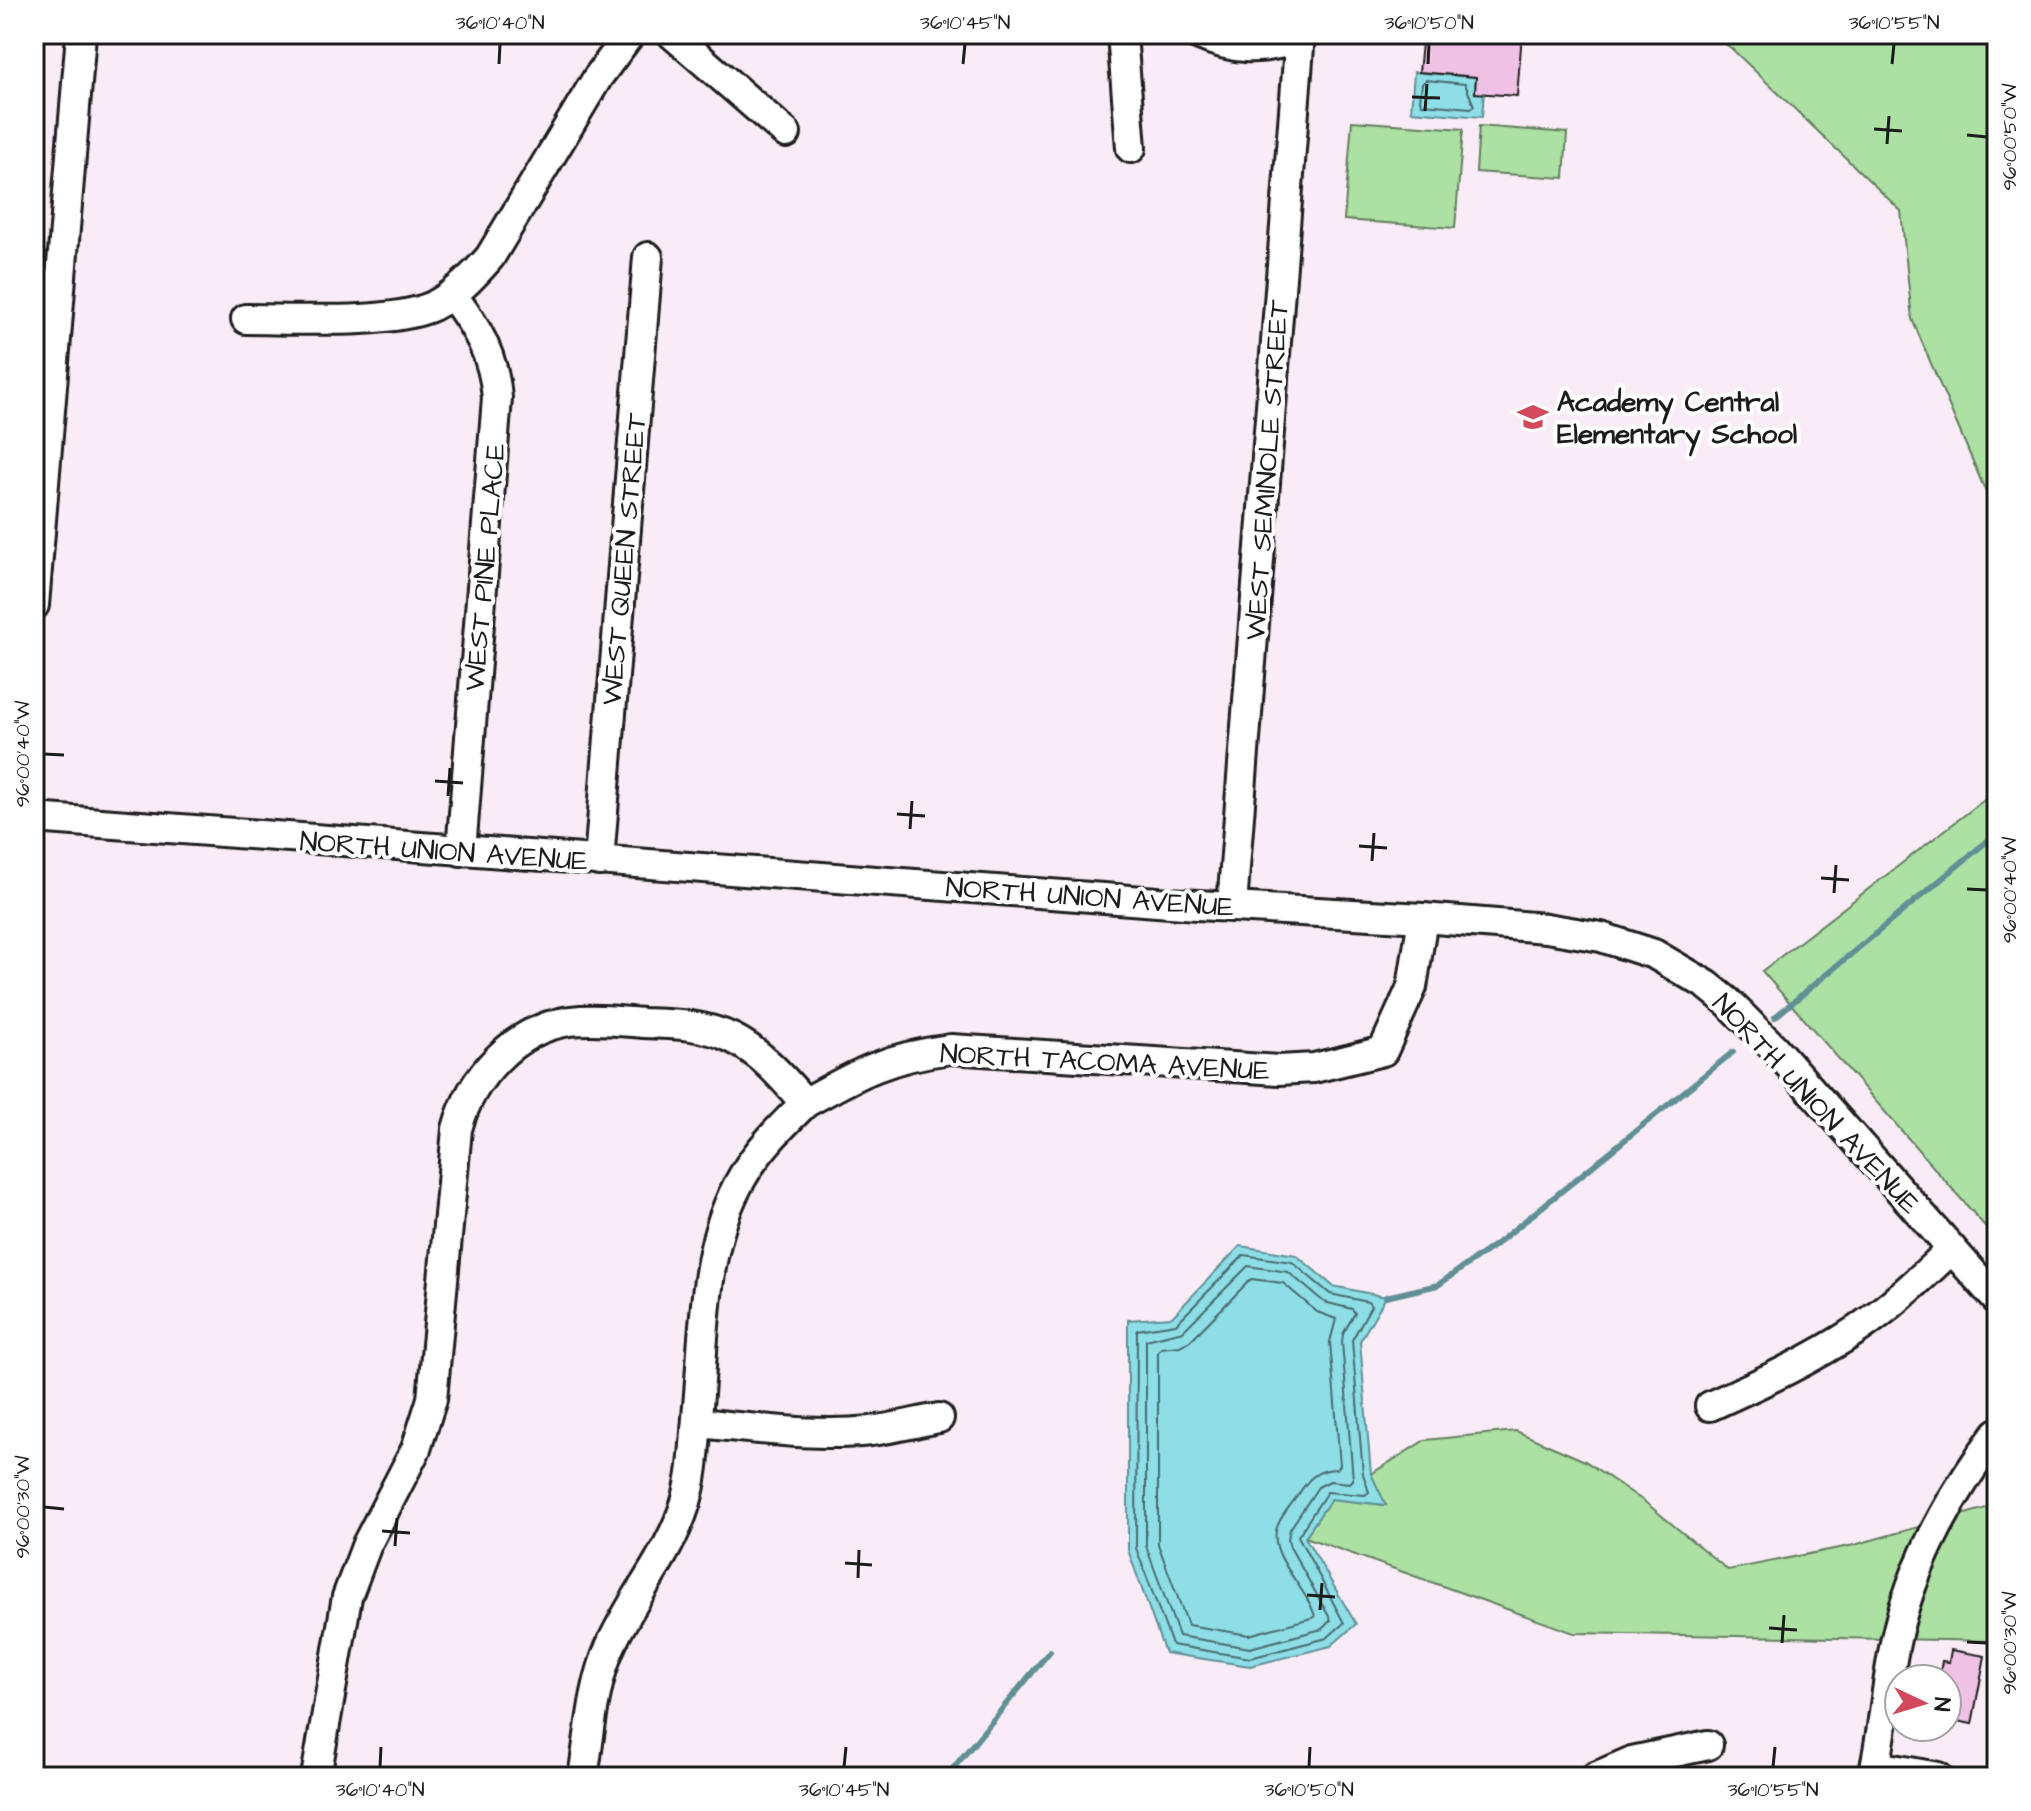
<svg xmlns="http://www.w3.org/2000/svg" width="2031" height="1811" font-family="'Architects Daughter',sans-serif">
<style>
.green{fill:#ace1a3;stroke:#647e60;stroke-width:2}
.water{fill:#8ddee7;stroke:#609096;stroke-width:2}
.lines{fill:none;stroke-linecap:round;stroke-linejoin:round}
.shore{stroke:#496a6d;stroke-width:2}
.stream{stroke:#609096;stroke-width:6}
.building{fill:#eec1e5;stroke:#1c1c1c;stroke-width:2}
.minor-casing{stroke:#1c1c1c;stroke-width:34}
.minor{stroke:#fff;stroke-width:28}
.ticks{fill:none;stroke:#1c1c1c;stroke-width:3}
.labels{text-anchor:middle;stroke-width:8;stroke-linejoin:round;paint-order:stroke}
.poi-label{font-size:28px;font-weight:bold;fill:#1c1c1c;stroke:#fff;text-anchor:start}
.street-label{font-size:28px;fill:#1c1c1c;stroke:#fff}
.neatline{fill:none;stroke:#1c1c1c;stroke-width:3}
.ticks-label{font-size:20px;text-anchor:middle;fill:#1c1c1c}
</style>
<rect width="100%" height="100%" fill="#faecf7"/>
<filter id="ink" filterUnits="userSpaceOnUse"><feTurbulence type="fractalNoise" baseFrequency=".0125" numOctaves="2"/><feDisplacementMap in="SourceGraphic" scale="16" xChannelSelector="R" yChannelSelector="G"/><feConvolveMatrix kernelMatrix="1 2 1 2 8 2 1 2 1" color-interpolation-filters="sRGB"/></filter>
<g filter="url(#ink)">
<g class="green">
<path d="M1710,34H1997V518L1912,319L1901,211L1731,48Z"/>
<path d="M1352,121L1463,129L1455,228L1344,220Z"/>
<path d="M1479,126L1567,133L1564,178L1476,172Z"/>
<path d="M1997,790V1240L1762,971Z"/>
<path d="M1516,1431L1585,1461L1645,1502L1728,1570L1854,1545L1997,1505V1641L1574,1633L1305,1537L1331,1499L1385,1505L1371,1474L1425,1440Z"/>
</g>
<g class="water">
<path d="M1414,72L1476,77L1475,92L1484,93L1482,117L1411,111Z"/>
<path d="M1240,1246L1296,1255L1333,1286L1386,1297L1360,1341L1371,1474L1386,1505L1331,1499L1305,1537L1356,1624L1331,1646L1250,1666L1165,1653L1128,1550V1320L1172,1317Z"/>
</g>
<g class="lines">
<g class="shore">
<path d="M1426,80L1465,84L1474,106L1471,108L1422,104L1420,100L1422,84Z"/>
<path d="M1244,1255L1292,1262L1330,1294L1368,1302L1371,1306L1352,1340L1363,1474L1369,1492L1365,1495L1327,1492L1298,1536L1344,1623L1327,1638L1250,1658L1172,1645L1136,1548L1137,1330L1176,1324Z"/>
<path d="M1248,1266L1288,1272L1324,1302L1352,1309L1355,1313L1343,1334L1342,1342L1353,1480L1350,1483L1330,1481L1318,1487L1290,1529L1288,1539L1290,1547L1331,1620L1322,1629L1250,1648L1179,1636L1146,1546V1340L1183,1331Z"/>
<path d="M1251,1279L1283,1283L1317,1312L1336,1319L1330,1342L1340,1465L1337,1469C1317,1469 1308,1479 1298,1495C1291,1505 1281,1515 1277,1527C1267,1556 1309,1590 1315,1617L1249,1635L1188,1625L1158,1544V1352L1161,1348L1180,1346L1190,1341Z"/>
</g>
<g class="stream">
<path d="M1775,1017L1997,833"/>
<path d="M1386,1297L1438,1285L1495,1245L1733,1052"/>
<path d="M946,1777L1050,1651"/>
</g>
</g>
<g class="building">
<path d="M1423,34H1522L1517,96L1475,93L1476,77L1419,72Z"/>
<path d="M1951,1650L1985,1656L1972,1724L1947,1719V1679H1939L1942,1661L1949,1662Z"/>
</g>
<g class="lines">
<g class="minor-casing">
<g id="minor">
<path d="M672,34L786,133"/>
<path d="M1122,34L1131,148"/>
<path d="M1197,34C1235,51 1260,51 1300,38"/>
<path d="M452,295C477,327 494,356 497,398L461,851"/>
<path d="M246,319C294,319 392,325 433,306C456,294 473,277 490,257L598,77L630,34"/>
<path d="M34,605L81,34"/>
<path d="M34,818L1197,905L1423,918L1546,928L1601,937L1654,954L1707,985L1728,1002L1774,1048L1997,1300"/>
<path d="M599,861L648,257"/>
<path d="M1232,906L1300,34"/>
<path d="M1710,1406C1761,1383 1812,1360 1858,1329C1892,1306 1922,1277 1952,1249"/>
<path d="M697,1423C754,1428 814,1437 871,1431C894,1428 917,1422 939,1418"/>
<path d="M1876,1766L1938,1777"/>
<path d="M316,1777L347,1597L367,1544L416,1449L432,1399L457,1129C471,1077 514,1029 570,1021C594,1018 619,1021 643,1023C673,1024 704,1024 732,1038C762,1053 783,1078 805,1103C860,1072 888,1057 951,1049L1279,1070L1314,1068L1383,1051L1412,987L1423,918"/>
<path d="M583,1777C590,1735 593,1686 610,1647C632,1597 670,1555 686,1502C695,1471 695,1438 698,1406C705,1330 702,1244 743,1176C759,1148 782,1126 805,1103"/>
<path d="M1595,1777L1632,1761L1708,1745"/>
<path d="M1873,1777C1883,1733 1886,1687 1895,1643C1911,1565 1950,1496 1997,1433"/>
</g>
</g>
<use href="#minor" class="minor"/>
</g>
</g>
<path class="ticks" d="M499,64L500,44M963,64L965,44M1428,64L1429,44M1892,64L1894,44M1412,97L1440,98M1425,111L1427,84M1874,129L1902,131M1967,135L1987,137M1887,144L1889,116M44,754L64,755M435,781L463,783M448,796L450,768M897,814L925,816M910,829L912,801M1359,846L1387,848M1372,861L1374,833M1821,878L1849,880M1967,889L1987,890M1834,893L1836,865M44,1507L64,1509M382,1531L410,1533M395,1546L397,1518M845,1563L872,1565M858,1578L859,1550M1307,1595L1335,1597M1320,1610L1322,1583M1769,1628L1797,1630M1967,1642L1987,1643M1782,1643L1784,1615M380,1767L381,1747M844,1767L846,1747M1309,1767L1310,1747M1773,1767L1775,1747"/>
<defs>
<g id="school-bare" transform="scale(2.4)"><path d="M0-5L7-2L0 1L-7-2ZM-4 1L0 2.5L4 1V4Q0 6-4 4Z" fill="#d1495b" stroke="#fff" stroke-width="2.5" paint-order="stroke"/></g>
</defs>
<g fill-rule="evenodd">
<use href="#school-bare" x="1533" y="417"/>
</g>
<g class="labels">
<g class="poi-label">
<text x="1557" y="411">Academy Central<tspan x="1557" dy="32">Elementary School</tspan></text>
</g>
<g class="street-label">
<text transform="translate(1266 470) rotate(-86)" y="10">WEST SEMINOLE STREET</text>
<text transform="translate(623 559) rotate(-85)" y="10">WEST QUEEN STREET</text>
<text transform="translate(484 567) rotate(-85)" y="10">WEST PINE PLACE</text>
<text transform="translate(444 850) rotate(4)" y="10">NORTH UNION AVENUE</text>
<text transform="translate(1090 896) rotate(4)" y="10">NORTH UNION AVENUE</text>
<text transform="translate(1105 1061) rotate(3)" y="10">NORTH TACOMA AVENUE</text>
<text transform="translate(1817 1103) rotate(47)" y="10">NORTH UNION AVENUE</text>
</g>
</g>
<rect width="2031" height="1811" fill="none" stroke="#fff" stroke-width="88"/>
<g transform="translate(1923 1703) rotate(94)"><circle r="38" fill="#ffffff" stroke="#a4a4a4" stroke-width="2"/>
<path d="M0-6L14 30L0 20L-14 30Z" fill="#d1495b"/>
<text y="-12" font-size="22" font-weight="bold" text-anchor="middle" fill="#1c1c1c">N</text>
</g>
<rect x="44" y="44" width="1943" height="1723" class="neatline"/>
<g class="ticks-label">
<text x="500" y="29">36°10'40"N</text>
<text x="965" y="29">36°10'45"N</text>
<text x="1429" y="29">36°10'50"N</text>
<text x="1894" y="29">36°10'55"N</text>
<text transform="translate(2009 137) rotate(-90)" y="7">96°00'50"W</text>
<text transform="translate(22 754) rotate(-90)" y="7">96°00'40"W</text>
<text transform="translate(2009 890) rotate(-90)" y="7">96°00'40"W</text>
<text transform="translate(22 1507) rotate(-90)" y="7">96°00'30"W</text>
<text transform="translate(2009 1643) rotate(-90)" y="7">96°00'30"W</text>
<text x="380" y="1796">36°10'40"N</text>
<text x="844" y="1796">36°10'45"N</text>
<text x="1309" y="1796">36°10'50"N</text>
<text x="1773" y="1796">36°10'55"N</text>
</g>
</svg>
